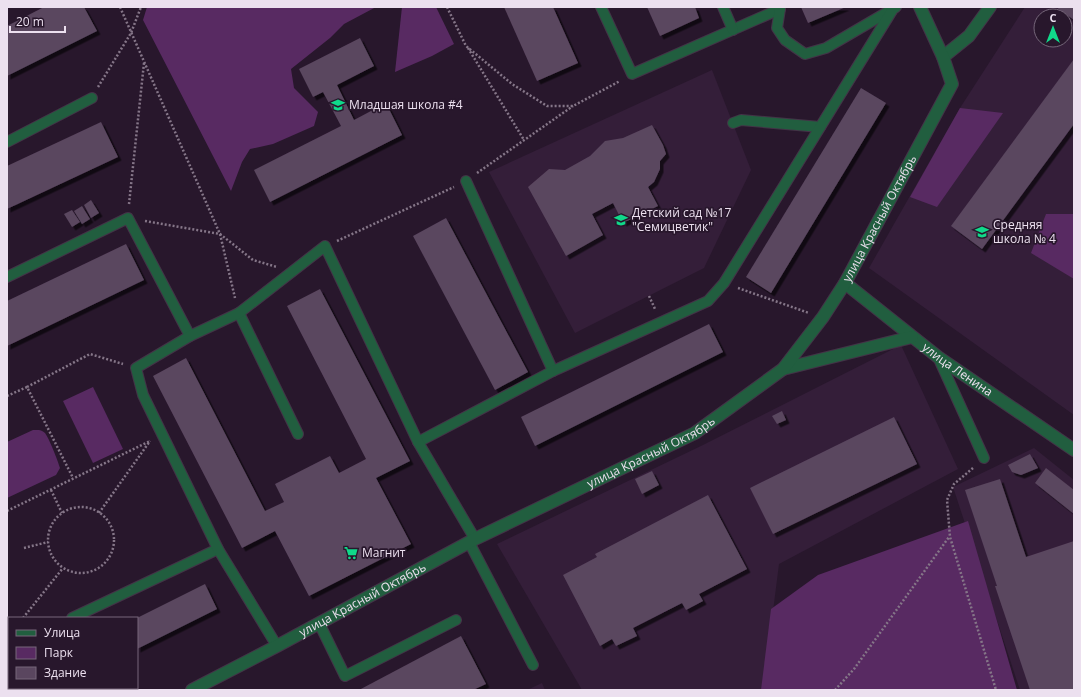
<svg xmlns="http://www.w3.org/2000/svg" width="1081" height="697" font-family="'Open Sans',sans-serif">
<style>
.built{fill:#341e39;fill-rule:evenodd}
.green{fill:#582a62}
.building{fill:#5a465f;filter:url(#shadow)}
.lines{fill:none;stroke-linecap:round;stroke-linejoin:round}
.lane-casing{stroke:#433347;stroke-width:12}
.street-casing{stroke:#433347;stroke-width:14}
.path{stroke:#857688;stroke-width:2.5;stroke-dasharray:2 2;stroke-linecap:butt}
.lane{stroke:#215e3f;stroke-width:10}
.street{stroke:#215e3f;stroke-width:12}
.labels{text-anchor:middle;stroke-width:3.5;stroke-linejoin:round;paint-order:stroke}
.poi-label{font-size:12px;fill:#ece0ef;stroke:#28172c;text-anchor:start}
.street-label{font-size:12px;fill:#ece0ef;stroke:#28172c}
</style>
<defs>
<filter id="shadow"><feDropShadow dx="3.5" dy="3.5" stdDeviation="0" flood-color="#0009"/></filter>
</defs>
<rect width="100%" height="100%" fill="#28172c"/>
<g class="built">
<path d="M1025,7H1074V415L869,268L960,108ZM1041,16H1065V40H1041Z"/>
<path d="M712,70L751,170L704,268L575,333L489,172Z"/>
<path d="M901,345L958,469L779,564L763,690H582L497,544L703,445Z"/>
<path d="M1034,448L1074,480V690H1020L953,487Z"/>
<path d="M542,683L545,690H527Z"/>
</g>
<g class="green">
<path d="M147,7H376L344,24L330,38L291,69L294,88L318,112L314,126L273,144L250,149L242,162L231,191L143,20Z"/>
<path d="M402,7H436L454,44L432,56L395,72Z"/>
<path d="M960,108L1003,113L937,207L910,197Z"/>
<path d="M1046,214H1074V279L1031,253Z"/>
<path d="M93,387L123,449L93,463L63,401Z"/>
<path d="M33,430C37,430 41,429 45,433C49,438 58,461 60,468L56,475L7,498V442Z"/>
<path d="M968,521L1017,690H761L771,609L818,575Z"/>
</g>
<g class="building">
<path d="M44,7H84L97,31L7,76V26Z"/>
<path d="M504,7H553L578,63L537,81Z"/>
<path d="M647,7H695L699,18L660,36Z"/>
<path d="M801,7H846L808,23Z"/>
<path d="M1056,7H1074V20Z"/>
<path d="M360,38L374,66L337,85L354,120L386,103L402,135L270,202L254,170L341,126L323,92L313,97L299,69Z"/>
<path d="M1074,59V124L982,249L951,226Z"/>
<path d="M861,88L886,103L771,293L746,277Z"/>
<path d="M101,122L118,157L7,209V166Z"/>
<path d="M652,125L663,145L666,154L660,161V169L654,182L648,187L658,206L623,223L613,203L592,214L603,235L566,256L528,187L549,169L565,170L590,156L605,141L623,138Z"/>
<path d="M91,200L99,213L91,218L84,205Z"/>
<path d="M82,206L90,219L82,224L74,211Z"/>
<path d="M72,210L80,222L72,227L64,214Z"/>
<path d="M446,218L528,372L495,390L413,236Z"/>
<path d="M126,244L144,280L7,346V301Z"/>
<path d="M320,289L410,461L376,478L411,544L309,596L275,531L242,548L153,376L186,358L265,511L284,502L275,484L330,456L339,473L366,459L287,306Z"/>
<path d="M709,324L723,352L535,446L521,417Z"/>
<path d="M782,411L786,420L777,424L772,416Z"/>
<path d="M894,417L917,464L773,534L750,488Z"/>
<path d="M1030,454L1038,468L1021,475L1012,472L1008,465Z"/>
<path d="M1046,468L1074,490V514L1035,483Z"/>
<path d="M652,471L659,485L642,494L635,479Z"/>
<path d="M1000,479L1026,557L1074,541V690H1030L995,586H997L965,490Z"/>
<path d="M708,495L747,569L699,594L703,601L686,610L682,603L633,628L637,636L616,646L612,639L600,646L563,575L597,557L595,554Z"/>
<path d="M205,584L217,609L137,649V618Z"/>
<path d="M461,636L486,684L473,690H359Z"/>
<path d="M9,680V688H57L53,690H7V681Z"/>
</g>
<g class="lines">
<g class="lane-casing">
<g id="lane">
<path d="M601,7L632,74L780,9"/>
<path d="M723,7L733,30"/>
<path d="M779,7L780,9L777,28L785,40L805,54L826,48L891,10"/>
<path d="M733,123L741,120L820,127"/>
<path d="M7,142L92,98"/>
<path d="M466,181L553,371"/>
<path d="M7,277L128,218L190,336"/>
<path d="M239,313L298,434"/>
<path d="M938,357L984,458"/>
<path d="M418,442L553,371L708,301L724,283L893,9L896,7"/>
<path d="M469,542L533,665"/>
<path d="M72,618L218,549"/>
<path d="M319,623L345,676L456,620"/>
<path d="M277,646L218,549L143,395L136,368L190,336L239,313L325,246L418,442L475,539"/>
<path d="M7,649L9,648"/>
</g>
</g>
<g class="street-casing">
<g id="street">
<path d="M943,57L969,36L990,7"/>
<path id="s1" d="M845,283L938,357L1074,450"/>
<path d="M783,369L912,337"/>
<path id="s2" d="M192,690L277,646L475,539L695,433L783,369L823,317L845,283L952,84L943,57L920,7"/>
</g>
</g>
<g class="path">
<path d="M120,7L220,234L235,298"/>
<path d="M447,7L466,46L512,84L547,106H573L620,81"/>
<path d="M468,48L524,140"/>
<path d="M98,87L131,33L141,7"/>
<path d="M477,173L573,106"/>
<path d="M129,204L144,63"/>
<path d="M145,221L220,234L253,260L277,267"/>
<path d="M337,241L454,187"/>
<path d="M738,288L809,313"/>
<path d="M649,296L655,309"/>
<path d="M27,387L90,354L123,364"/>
<path d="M7,396L27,387L73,478"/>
<path d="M973,468L954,484L947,500L950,537L996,690"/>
<path d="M51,490L62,513"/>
<circle cx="81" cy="540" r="33"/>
<path d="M7,511L150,441"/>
<path d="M99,513L150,441"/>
<path d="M24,548L48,542"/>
<path d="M23,618L63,568"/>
<path d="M835,690L854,669L949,537"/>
</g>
<use href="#lane" class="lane"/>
<use href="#street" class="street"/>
</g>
<defs>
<g id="school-bare" transform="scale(1.08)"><path d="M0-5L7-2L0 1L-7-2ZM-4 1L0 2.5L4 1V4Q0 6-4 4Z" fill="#10d98a" stroke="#28172c" stroke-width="2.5" paint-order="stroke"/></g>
<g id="supermarket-bare" transform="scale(1.08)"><path d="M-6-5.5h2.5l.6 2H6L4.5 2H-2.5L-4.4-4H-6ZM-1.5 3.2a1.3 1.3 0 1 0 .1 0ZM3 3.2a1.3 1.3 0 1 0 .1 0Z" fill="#10d98a" stroke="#28172c" stroke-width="2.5" paint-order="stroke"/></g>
</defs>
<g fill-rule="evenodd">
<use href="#school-bare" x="338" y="105"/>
<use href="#school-bare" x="621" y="220"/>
<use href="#school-bare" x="982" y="232"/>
<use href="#supermarket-bare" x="351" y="553"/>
</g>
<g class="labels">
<g class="poi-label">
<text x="349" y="109">Младшая школа #4</text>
<text x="632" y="217">Детский сад №17<tspan x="632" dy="14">"Семицветик"</tspan></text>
<text x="993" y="229">Средняя<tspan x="993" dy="14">школа № 4</tspan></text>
<text x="362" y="557">Магнит</text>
</g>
<g class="street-label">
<text dy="4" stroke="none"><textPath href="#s2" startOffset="853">улица Красный Октябрь</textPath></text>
<text dy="4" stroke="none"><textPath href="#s1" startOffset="142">улица Ленина</textPath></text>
<text dy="4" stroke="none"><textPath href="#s2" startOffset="517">улица Красный Октябрь</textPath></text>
<text dy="4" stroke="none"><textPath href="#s2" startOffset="193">улица Красный Октябрь</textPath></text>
</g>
</g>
<rect width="1081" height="697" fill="none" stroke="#ece0ef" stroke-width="16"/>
<rect x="8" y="617" width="130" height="72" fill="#28172c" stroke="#76677a"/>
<rect x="16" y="630" width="20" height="6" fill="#215e3f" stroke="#76677a"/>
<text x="44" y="637" font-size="12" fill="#ece0ef">Улица</text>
<rect x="16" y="647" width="20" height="12" fill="#582a62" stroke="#76677a"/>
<text x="44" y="657" font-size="12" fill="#ece0ef">Парк</text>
<rect x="16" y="667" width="20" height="12" fill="#5a465f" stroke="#76677a"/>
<text x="44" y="677" font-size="12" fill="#ece0ef">Здание</text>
<g transform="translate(1053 28)"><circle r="19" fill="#28172c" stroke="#76677a"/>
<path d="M0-3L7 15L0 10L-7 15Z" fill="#10d98a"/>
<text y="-6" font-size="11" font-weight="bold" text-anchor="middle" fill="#ece0ef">С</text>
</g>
<path d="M10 26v6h55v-6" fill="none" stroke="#ece0ef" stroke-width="2"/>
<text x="16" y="26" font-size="12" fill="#ece0ef" stroke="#28172c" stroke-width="3" paint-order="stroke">20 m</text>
</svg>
